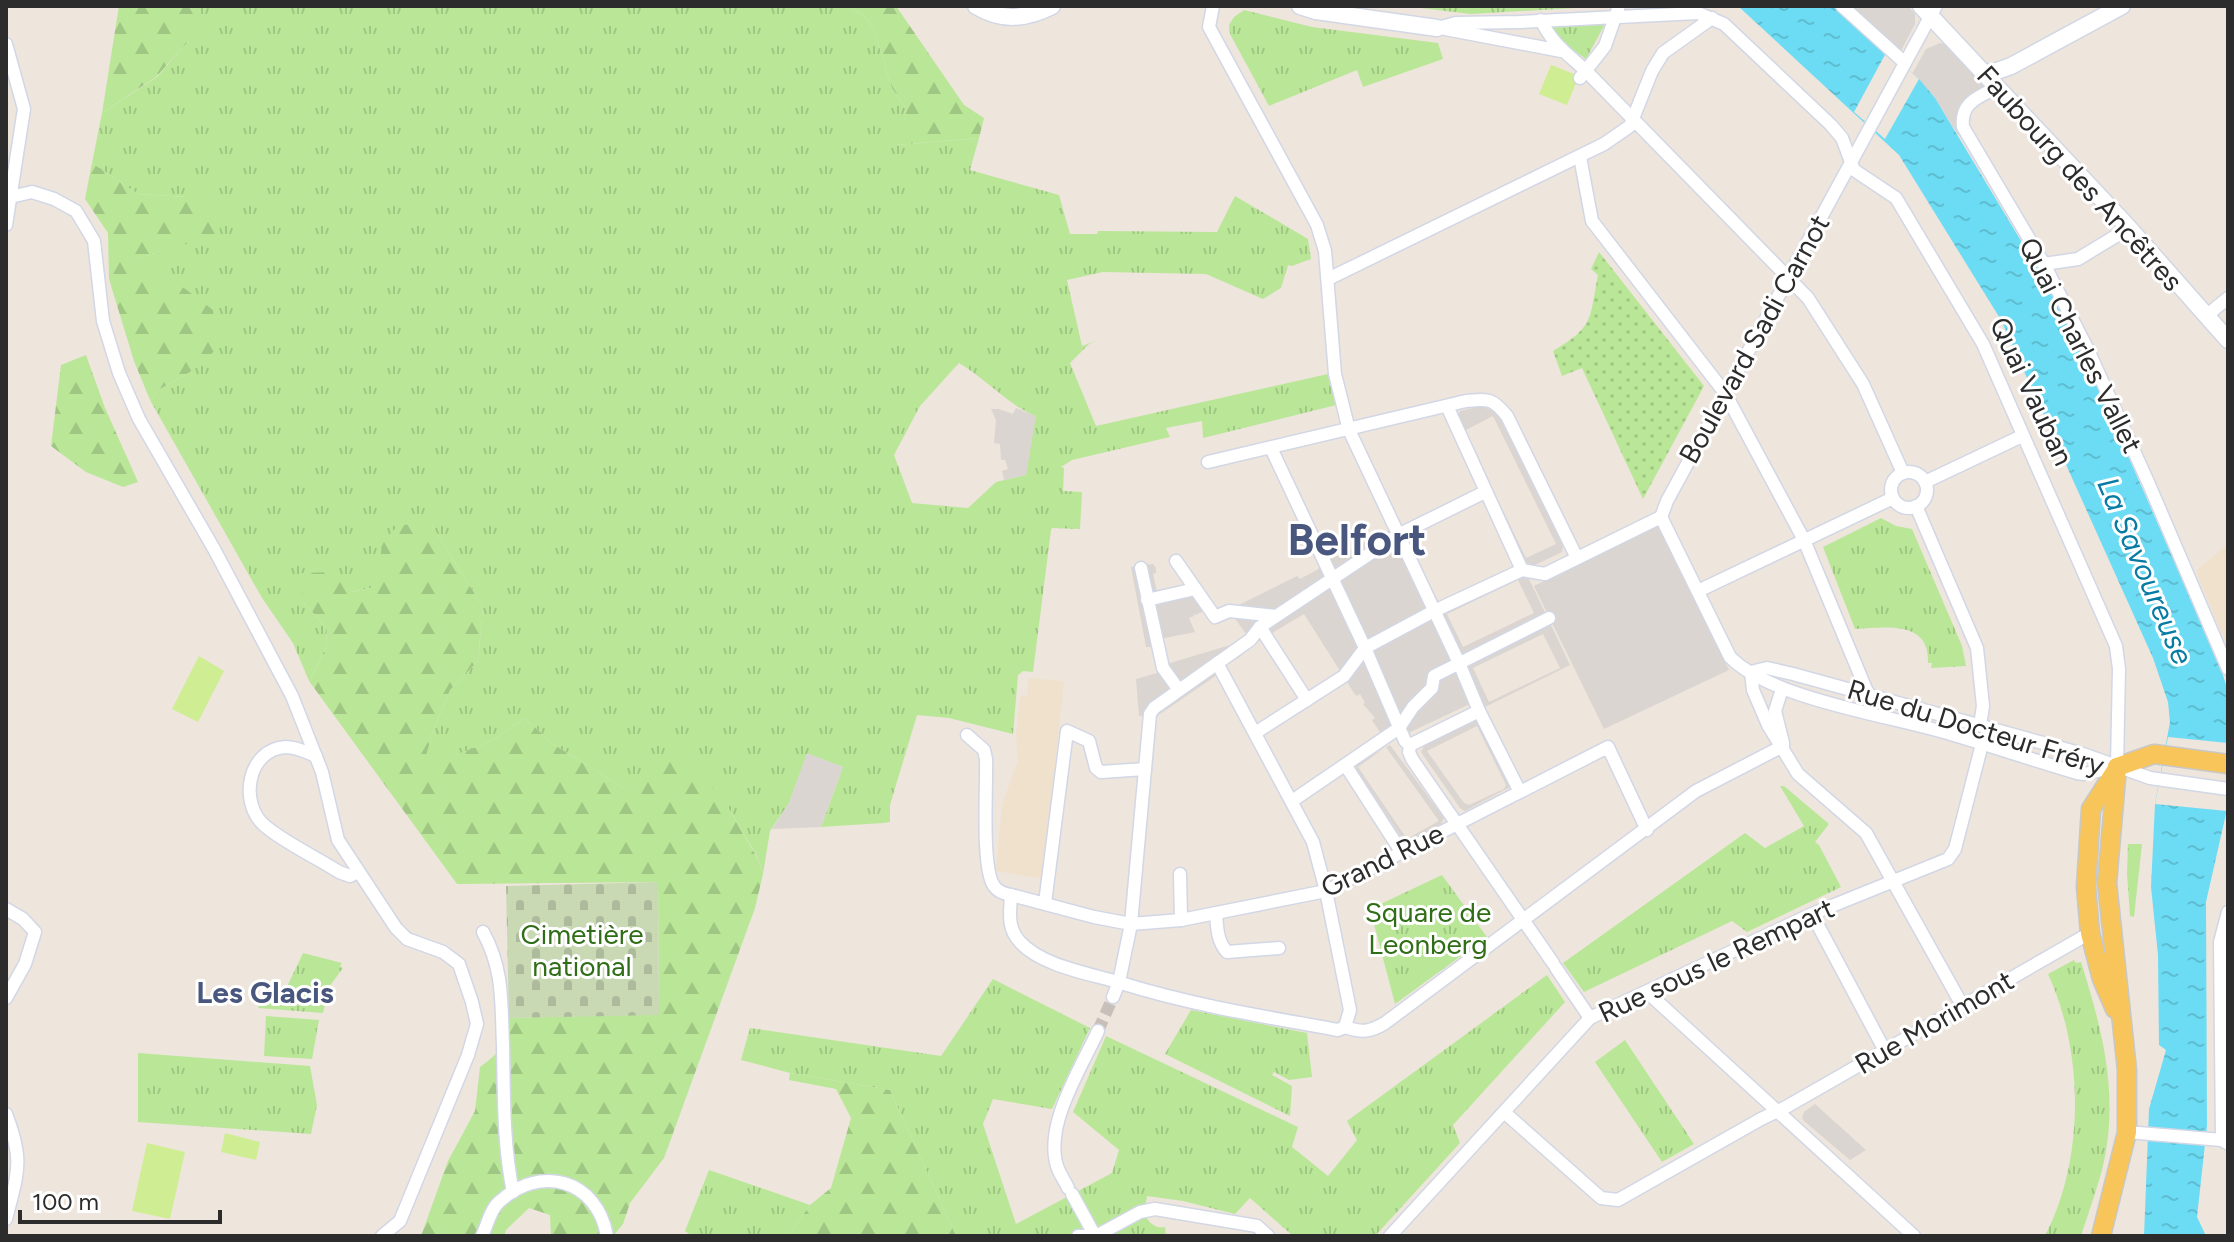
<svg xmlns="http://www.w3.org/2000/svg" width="2234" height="1242" font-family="Figtree,sans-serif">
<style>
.education{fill:#f0e1cc}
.grass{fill:url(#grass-tufts);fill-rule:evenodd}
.forest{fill:url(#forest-firs)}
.cemetery{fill:url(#cemetery-stones)}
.garden{fill:url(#garden-dots)}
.pitch{fill:#cfee93}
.plaza{fill:#dad5d0;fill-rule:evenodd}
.water{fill:url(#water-ripples)}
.pier{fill:#eee5dd}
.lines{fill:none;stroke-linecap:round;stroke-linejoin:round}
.street-tunnel{stroke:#c7c0ba;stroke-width:12;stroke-dasharray:12 6;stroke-linecap:butt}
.street-casing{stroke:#d2d7e5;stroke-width:15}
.secondary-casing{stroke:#d2d7e5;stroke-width:19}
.primary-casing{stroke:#c8c8c8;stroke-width:21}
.street{stroke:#fff;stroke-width:12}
.secondary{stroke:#fff;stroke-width:16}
.primary{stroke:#f7c559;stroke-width:18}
.labels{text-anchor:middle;stroke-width:6;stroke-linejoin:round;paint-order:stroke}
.street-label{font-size:28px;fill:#2c2c2c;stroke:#fff}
.park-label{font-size:28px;fill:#306d17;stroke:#fff}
.water-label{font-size:30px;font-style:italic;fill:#077ba4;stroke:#fff}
.neighbourhood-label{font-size:30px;font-weight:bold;fill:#49577f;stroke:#fff}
.town-label{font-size:44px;font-weight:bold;fill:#49577f;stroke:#fff}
</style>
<defs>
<pattern id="grass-tufts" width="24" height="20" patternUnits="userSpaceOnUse" patternTransform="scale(2)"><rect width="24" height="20" fill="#b9e797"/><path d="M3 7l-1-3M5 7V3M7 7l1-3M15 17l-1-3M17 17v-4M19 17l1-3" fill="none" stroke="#9fc682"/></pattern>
<pattern id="forest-firs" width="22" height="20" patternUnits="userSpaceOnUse" patternTransform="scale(2)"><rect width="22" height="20" fill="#b9e797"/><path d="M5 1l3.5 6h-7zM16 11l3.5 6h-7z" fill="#9fc682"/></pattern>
<pattern id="cemetery-stones" width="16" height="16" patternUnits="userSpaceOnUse" patternTransform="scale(2)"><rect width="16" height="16" fill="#c9d9b4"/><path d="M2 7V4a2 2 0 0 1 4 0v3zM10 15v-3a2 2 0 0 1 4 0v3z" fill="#adba9b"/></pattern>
<pattern id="garden-dots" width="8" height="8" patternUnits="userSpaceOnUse" patternTransform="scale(2)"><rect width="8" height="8" fill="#b9e797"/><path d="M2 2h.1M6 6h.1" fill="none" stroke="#9fc682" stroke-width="1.8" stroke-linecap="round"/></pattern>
<pattern id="water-ripples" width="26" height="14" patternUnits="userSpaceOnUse" patternTransform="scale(2)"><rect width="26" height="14" fill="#6cdcf4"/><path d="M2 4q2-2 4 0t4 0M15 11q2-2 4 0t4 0" fill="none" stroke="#5ebdd1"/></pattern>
</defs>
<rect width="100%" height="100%" fill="#eee5dd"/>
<g class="education">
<path d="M2228,544V648L2196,571Z"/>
<path d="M1029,678L1064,681L1043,879L996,871L1002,805L1018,760L1016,735L1020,696H1027Z"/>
</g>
<g class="grass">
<path d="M198,6H851L855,11L862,13L874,29L892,88L907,110L897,145L979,138L970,170L1059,195L1070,234H1097L1098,231L1217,232L1235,196L1308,239L1311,259L1292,266L1288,265L1281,288L1263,299L1206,274L1103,272L1067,280L1082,346L1098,340L1089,344L1070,363L1096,426L1328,374L1336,405L1203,438L1202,421L1166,428L1170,437L1072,460L1061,467L1064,468L1063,491L1082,492L1080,529L1052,528L1051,530L1033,672L1023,671L1018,675L1013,734L949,718L917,715L890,805V822L883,823L821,827L843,767L807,754L789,803L770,831L763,874L758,858L729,809L627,790L553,744L525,718L492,741L422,768L432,734L450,690L478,661L483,607L431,524L381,568L379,586L303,602L327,628L326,647L309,681L293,643L262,598L150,400L160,389L190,372L150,273L124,260L160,253L187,197L138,194L92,163L102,113L157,77L204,23ZM959,363C986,379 1006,403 1035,416L1026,475L996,482L968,508L912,503L894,455L920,406Z"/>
<path d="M1404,6H1610L1471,14Z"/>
<path d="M1244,10L1312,27L1438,43L1443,59L1363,87L1357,70L1269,106L1230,34L1229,25L1234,17Z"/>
<path d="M1605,24L1586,59L1559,40L1552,27Z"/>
<path d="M1881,518L1896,526L1912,529L1962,646L1966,666L1931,668L1932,663H1928C1930,619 1884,628 1855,629L1823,547Z"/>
<path d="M1780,786H1784L1829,824L1815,842L1819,845L1841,887L1747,932L1732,921L1584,992L1563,963L1745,833L1765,848L1804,826Z"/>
<path d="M2128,844H2142L2134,917L2130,916L2127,874Z"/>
<path d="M1442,875L1487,937L1395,1004L1370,909Z"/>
<path d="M303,953L342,963L340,966L343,968L329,987L323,1013L258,1008L268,990L283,995Z"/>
<path d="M2074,960L2076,963L2081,962C2103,1032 2120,1097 2102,1170C2096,1192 2088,1214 2081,1236H2045C2085,1159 2084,1052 2048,974Z"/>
<path d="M1547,975L1565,1002L1453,1125L1460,1143L1375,1236H1293L1250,1198L1235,1214L1183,1201L1147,1196L1144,1215C1150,1223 1155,1229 1165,1227L1166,1236H956L890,1090L790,1073L741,1060L750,1028L941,1056L993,979L1084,1025L1090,1028L1052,1109L993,1099L983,1124L1016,1224L1112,1173L1119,1150L1073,1112L1106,1036L1298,1127L1292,1147L1328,1176L1357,1140L1347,1121Z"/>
<path d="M1191,1010L1307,1033L1312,1077L1289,1080L1274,1072L1272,1075L1292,1086L1290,1116L1165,1054Z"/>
<path d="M266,1016L319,1020L312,1059L264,1056Z"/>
<path d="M1625,1040L1694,1144L1662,1162L1595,1062Z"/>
<path d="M138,1053L310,1066L317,1105L311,1134L138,1122Z"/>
<path d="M709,1170L810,1205L788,1236H692L685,1231Z"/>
</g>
<g class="forest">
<path d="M119,6H198L205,23L156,77L102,113Z"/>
<path d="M851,6H896L964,105L984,118L979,138L896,145L907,110L892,88L874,29L862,13L855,11Z"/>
<path d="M92,163L138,194L187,197L216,203L220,232L160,253L126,260L184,288L213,310L217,349L190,372L160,389L150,400L134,361L109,279L108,233L85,199Z"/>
<path d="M86,355L105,408L138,482L123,487L86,472L51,446L61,365Z"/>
<path d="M431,524L483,607L478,661L450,690L432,734L423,767L492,741L525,718L553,744L627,790L675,758L703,777L729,809L758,859L763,874L755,908L664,1158L630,1203L623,1224L613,1236H551L550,1215L529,1208L506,1230L504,1236H421L448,1161L475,1111L480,1067C502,1051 505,1045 509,1018L659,1014L658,882L457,884L309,681L326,647L327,628L303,602L301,573L333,572L351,592L378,586L382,542L399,525Z"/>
<path d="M790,1073L890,1090L956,1236H788L810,1205L831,1188L851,1118L836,1089L789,1080Z"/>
</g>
<path class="cemetery" d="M658,882L659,1015L509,1018L506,886Z"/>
<path class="garden" d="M1599,252L1704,386L1643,499L1582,368L1562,376L1553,351C1595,326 1589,320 1598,275L1591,269Z"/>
<g class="pitch">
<path d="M1551,65L1579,76L1567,105L1539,94Z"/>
<path d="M199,656L224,671L198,722L172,709Z"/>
<path d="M225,1133L260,1142L256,1160L221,1152Z"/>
<path d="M147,1143L185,1152L170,1219L132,1211Z"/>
</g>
<g class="plaza">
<path d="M1835,6H1908L1915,14V24L1896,60Z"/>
<path d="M1940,43L1947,44L1987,86L1972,95L1966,139L1958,135L1935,98L1912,74L1926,49Z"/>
<path d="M1481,406L1496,412L1500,417L1563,543L1562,552L1533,566L1526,562L1456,421L1460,411ZM1493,416L1556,544L1526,558L1464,431Z"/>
<path d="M1016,408L1036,416L1026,475L1004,480L1002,471L1008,469L1005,460H1001L1000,444L994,443L996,420L991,409H999L1013,414Z"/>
<path d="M1659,525L1729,670L1604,729L1534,586Z"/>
<path d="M1390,530L1472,703L1387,743L1372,720L1375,718L1363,704L1365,703L1360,694L1357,696L1354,693L1304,614L1247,648L1240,657L1220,668L1217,675L1160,714L1139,716L1136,679L1157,673L1153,647H1146L1131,567L1153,564L1156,568V573L1153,574L1157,592L1187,584L1204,611L1195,615L1193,613L1194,616L1189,618L1195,632L1160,639L1167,664L1230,645L1246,634L1229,610L1297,576L1300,579L1317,570L1327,561Z"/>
<path d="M1518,577L1529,579L1570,665L1485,707L1441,614ZM1518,580L1534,613L1463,647L1447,614ZM1543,634L1560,668L1489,702L1473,668Z"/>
<path d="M1476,719L1480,721L1510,787L1465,811L1460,808L1421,752L1426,743ZM1477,726L1506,785L1504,789L1469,805L1464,803L1427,751Z"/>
<path d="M1390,745L1444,818L1441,824L1407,842L1404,841L1356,769L1357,764ZM1386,747L1439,821L1407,839L1358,767Z"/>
<path d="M807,753L843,767L821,827L772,829L789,803Z"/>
<path d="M1815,1104L1866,1150L1850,1160L1804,1121L1802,1118L1804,1112Z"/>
</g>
<path class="water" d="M1738,6H1835L1919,79L1935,98L2050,289L2082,351L2219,663L2228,691V805L2206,902L2207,1126L2197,1217L2206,1236H2144L2149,1109L2166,1050L2159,1045L2158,955L2151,887L2155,804L2170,722L2168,702L2153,658L2001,320L1899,155Z"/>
<g class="pier">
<path d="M1887,51L1919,79L1885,139L1854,112Z"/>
<path d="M2168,737L2228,743L2227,811L2155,804Z"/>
</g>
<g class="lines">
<path class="street-tunnel" d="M1098,1031L1113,997"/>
<g class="street-casing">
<g id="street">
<path d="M1213,6L1209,27L1317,225L1325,251L1335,374L1349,430L1459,663L1479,711L1520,792"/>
<path d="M1842,6L1905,63"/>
<path d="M1541,20C1552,44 1568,54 1586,71L1808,298L1863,384L1903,473"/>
<path d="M1437,28L1456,23L1519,22L1698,13L1724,24L1831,125L1842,138L1854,170L1896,198L1983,344L2116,646L2119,669L2117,767"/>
<path d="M1440,28L1561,51"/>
<path d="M6,44L24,109L6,225"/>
<path d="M1580,78L1605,46L1619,6"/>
<path d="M1998,87C1979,97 1960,102 1963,127L2044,264L2088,350L2148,482L2228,669"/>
<path d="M1580,157L1592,221L1725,393L1804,540L1868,694"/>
<path d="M6,198L32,192L54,199L76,211L94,241L103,321L119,373L139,419L214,549L292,696L322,772L338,840L396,928L407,939L443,952L459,964L472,1002L477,1024L468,1055L400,1221L382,1236"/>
<path d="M2044,264L2078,259L2129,228"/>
<path d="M1328,279L1604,144L1630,126L1652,71L1663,53L1712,18"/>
<path d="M2206,316L2228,298"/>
<path d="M1447,406L1522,570"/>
<path d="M1271,448L1365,648L1405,741L1410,745"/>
<path d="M1208,462L1466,401C1489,399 1492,398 1507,416L1577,558"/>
<circle cx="1909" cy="490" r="18"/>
<path d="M1925,482L2022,436"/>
<path d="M1916,506L1977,648L1983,706L1980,725"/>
<path d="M1661,517L1667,501L1936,6"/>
<path d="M1661,517L1730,657C1772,700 1894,716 1954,735C1995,747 2036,761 2077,773L2084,774L2117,767"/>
<path d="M1176,561L1215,617L1229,611L1276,616"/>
<path d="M1141,568L1163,668L1179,690"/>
<path d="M1522,570L1545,574L1661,517"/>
<path d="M1698,591L1893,498"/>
<path d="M1147,600L1195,589"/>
<path d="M1260,627L1307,700"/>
<path d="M1217,663L1313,842L1326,891L1350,1010L1345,1027"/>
<path d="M1751,672L1767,668L1793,674L2083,754L2150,778L2228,789"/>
<path d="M1751,672L1753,690L1768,725L1798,774L1866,833L1962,1005"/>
<path d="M1782,689L1775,711L1783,743"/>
<path d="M1255,733L1344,676L1365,648L1434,611L1522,570"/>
<path d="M967,735L984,750L986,759C987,785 981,868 994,886C998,892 1005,894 1011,895L1094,917L1131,924L1181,920L1326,891L1608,747L1647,830"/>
<path d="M1410,745L1409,752L1412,759L1553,963"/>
<path d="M1410,745L1479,711"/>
<path d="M316,756C306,752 296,747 286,747C247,749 239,803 264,825C280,840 319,859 339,872L350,876L358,872"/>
<path d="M1346,766L1402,853"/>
<path d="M1292,801L1399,728L1413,707L1432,688L1434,676L1549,618"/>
<path d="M1180,874L1181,920"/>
<path d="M1011,895C1010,913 1007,928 1020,942C1041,966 1092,974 1121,983C1191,1005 1266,1017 1338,1030L1345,1027"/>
<path d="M1045,903L1067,731L1089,741L1096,768L1101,772L1145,769"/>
<path d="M6,909L23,919L35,932L25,964L6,998"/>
<path d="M1216,913C1217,927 1217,941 1227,952L1279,948"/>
<path d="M1812,914L1884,1049"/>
<path d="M483,932C504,970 501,1003 503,1045C504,1094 503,1144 513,1192"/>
<path d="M1556,968L1590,1018"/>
<path d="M1647,992L1914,1236"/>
<path d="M1113,997L1119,982L1131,924L1150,714L1154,708L1250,640L1260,627L1398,535L1485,492"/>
<path d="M1345,1027C1362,1033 1370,1032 1385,1023L1696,791L1783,746"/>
<path d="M1504,1112L1601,1198L1618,1200L1761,1119L1786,1107L2090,933"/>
<path d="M6,1114C24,1161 18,1172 6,1219"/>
<path d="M2127,1132L2222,1140L2227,1143"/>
<path d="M2222,1140L2220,942L2228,912"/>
<path d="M1068,1188C1065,1181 1059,1173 1057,1166C1044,1125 1081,1068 1098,1031"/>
<path d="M1072,1194L1095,1236"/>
<path d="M482,1236C487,1226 490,1210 499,1202C540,1164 597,1179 607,1236"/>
<path d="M1078,1236H1087"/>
<path d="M1096,1236L1140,1212L1155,1209L1257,1226L1268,1236"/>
<path d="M1390,1236L1590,1018L1812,914L1948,859L1955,849L1982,744"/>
</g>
</g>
<g class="secondary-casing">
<g id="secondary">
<path d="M976,6C1002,22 1026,19 1052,6"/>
<path d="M1300,6L1316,11L1437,28"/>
<path d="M1921,6L2129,228L2228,340"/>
<path d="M1985,73L1997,71L2011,66L2122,6"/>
</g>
</g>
<g class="primary-casing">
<g id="primary">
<path d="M2117,767L2154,754L2228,764"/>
<path d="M2115,1009L2102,979L2090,933L2086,887L2091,809L2116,770"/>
<path d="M2101,1236L2127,1132V1070L2107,883L2117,767"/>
</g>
</g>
<use href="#street" class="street"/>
<use href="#secondary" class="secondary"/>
<use href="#primary" class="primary"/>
</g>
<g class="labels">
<g class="street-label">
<text transform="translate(2080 178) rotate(48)" y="10">Faubourg des Ancêtres</text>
<text transform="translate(1754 339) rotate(-61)" y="10">Boulevard Sadi Carnot</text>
<text transform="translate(2081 345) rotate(63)" y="10">Quai Charles Vallet</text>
<text transform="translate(2032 391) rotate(65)" y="10">Quai Vauban</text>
<text transform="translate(1976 727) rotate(17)" y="10">Rue du Docteur Fréry</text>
<text transform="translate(1382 860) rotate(-26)" y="10">Grand Rue</text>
<text transform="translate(1716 960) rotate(-25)" y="10">Rue sous le Rempart</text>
<text transform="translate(1934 1022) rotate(-30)" y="10">Rue Morimont</text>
</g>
<g class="park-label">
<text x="1428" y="922">Square de<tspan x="1428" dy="32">Leonberg</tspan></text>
<text x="582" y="944">Cimetière<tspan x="582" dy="32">national</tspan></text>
</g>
<g class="water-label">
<text transform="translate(2145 571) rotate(67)" y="10">La Savoureuse</text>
</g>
<g class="neighbourhood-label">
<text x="265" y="1003">Les Glacis</text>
</g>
<g class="town-label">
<text x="1357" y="555">Belfort</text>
</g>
</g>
<rect width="2234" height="1242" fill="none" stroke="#2c2c2c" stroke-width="16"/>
<path d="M20 1210v12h200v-12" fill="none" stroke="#2c2c2c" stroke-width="4"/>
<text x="32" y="1210" font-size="24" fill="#2c2c2c" stroke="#ffffff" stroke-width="6" paint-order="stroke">100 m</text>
</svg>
